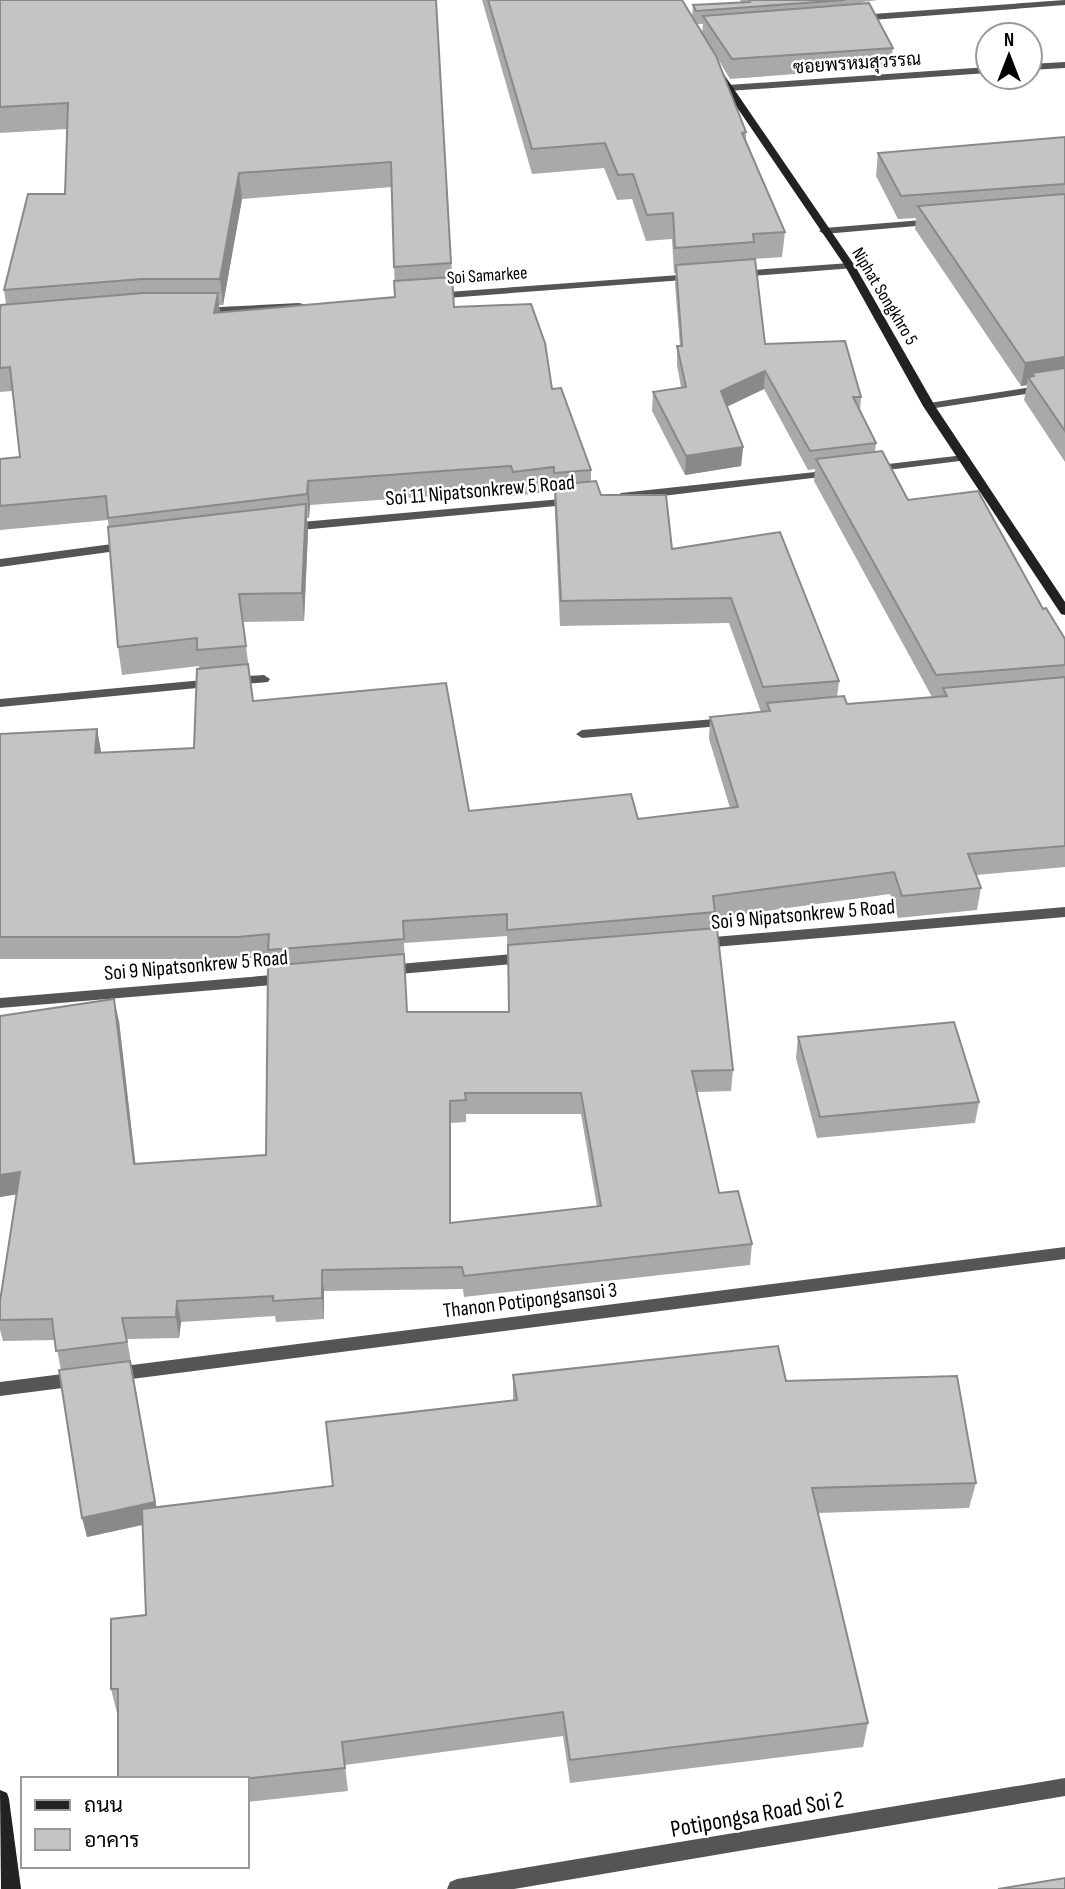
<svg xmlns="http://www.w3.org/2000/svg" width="1065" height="1889" font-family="'Sofia Sans Condensed',Sarabun,sans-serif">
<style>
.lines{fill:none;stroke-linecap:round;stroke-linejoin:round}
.street{fill:#555;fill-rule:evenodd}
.secondary{fill:#222;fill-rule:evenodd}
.wall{fill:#a9a9a9;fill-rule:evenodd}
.shaded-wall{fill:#898989}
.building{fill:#c4c4c4;stroke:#898989;stroke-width:2;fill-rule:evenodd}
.labels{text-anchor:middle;stroke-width:5;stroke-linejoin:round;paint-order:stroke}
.far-street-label{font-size:18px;fill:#000;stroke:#fff}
.street-label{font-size:21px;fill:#000;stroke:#fff}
.near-street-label{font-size:24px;fill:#000;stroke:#fff}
</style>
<rect width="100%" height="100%" fill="#fff"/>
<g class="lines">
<g class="street">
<path d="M1065,0V5L859,21L855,18L859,15Z"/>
<path d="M1065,62V68L1030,70V64Z"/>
<path d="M988,67V73L728,91L723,88L728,85Z"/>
<path d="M935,219L939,220V224L824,234L819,231L824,228Z"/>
<path d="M850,263L854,264V268L738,277L733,274L738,271Z"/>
<path d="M693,274L697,275V279L434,299L429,296L434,293Z"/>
<path d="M299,303L303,304V308L200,314L195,311L200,308Z"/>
<path d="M1065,382V388L929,409L923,406L929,403Z"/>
<path d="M964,455L968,456V460L871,472L865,469L871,466Z"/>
<path d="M834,470L840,473L838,475L621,501L615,497L621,493Z"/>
<path d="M573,498L579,502L577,504L290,531L284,527L290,523Z"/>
<path d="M127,542L131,543V549L0,567V559Z"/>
<path d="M264,675L270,679L268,682L234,685L228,681L234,677Z"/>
<path d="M214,679L220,683L218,686L0,707V699Z"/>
<path d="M727,718L732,719L733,722L732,725L582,738L576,734L582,730Z"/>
<path d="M1065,907V917L702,948L695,943L702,938Z"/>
<path d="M525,953L532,958L525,963L388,975L381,970L388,965Z"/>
<path d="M285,974L292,979L285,984L0,1008V998Z"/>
<path d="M1065,1247V1259L116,1381L110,1379L108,1374L110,1369L116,1367Z"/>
<path d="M78,1372L84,1374L86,1379L84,1384L78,1386L0,1396V1382Z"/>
<path d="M1065,1778V1796L514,1889H447L450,1882L457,1879Z"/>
</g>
<g class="secondary">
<path d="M717,73H723L855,266L935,406L1065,602V615L1061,614L923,406L845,266L715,75Z"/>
<path d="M0,1790L7,1793L9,1799L21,1889H1Z"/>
</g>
</g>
<g class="wall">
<path d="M0,0H436L454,307L552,389L591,470V482L601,495L672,549L839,681L837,697L847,704L932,697L814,481L815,469L808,470L764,389L727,407L743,447L741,466L685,475L652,411L653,392L681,387L677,365V346H680L675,284L676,273H674L672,239L646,241L632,199L617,200L604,168L532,174L482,0H682L692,17L693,5L741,2L740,0H878L863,2V4L893,48L890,67L730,79L718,59L746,132V140L785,232L782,257L753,259L765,344L861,397L860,411L876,443L875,452L908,500L1043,609L1065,639V867L976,875L981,888L977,910L898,918L890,894L715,918L714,928L733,1070L731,1091L697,1092L719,1193L752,1244L750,1265L464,1297L463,1289L324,1291V1319L276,1322L275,1316L181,1322L179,1338L127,1339L156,1507L333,1486L513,1400V1375L786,1381L976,1483L969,1508L818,1513L868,1723L863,1747L570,1783L563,1736L345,1765L348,1791L247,1802V1779L117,1713L111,1689L146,1615L143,1525L87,1537L61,1370L55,1340L3,1341L0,1330V1301L16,1194L0,1197V1016L119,1021L135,1164L266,1155L270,965L269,956L241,959H0V734L97,729L101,753L194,748L199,669V666L122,675L118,647L108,520L0,530V459L20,457L12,391L0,392V309L6,304L4,290L65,194L67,129L0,133ZM697,24H703L702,33ZM392,187L395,297L220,312L219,305H223L242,199ZM512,490L513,496L554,491L560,626L729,623L761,712L710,717L709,739L730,808L638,819L469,811L253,701L243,622L304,621L308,532L307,518H309L310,505ZM507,936L509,1012H407L404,943ZM466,1114H581L597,1207L451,1223V1123L466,1122Z"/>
<path d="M1065,137V462L1024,400L1027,385L1021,386L915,229L916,218L898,219L876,176L878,153Z"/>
<path d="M798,1037L979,1102L975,1123L817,1138L796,1058Z"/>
</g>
<g class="shaded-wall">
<path d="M239,173L242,199L223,305L220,279Z"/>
<path d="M218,293L220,317L214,313Z"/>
<path d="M1065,357V380L1034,376L1032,373L1031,381L1028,377L1027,385L1021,386L1025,363Z"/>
<path d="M765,371L764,389L719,410L721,391Z"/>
<path d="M743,447L741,466L685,475L686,456Z"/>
<path d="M308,481L310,505L309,518L307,494Z"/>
<path d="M306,504L308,532L304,621L302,593Z"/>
<path d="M97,729L101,751L99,775L95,753Z"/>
<path d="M114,999L119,1021L138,1185L134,1164Z"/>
<path d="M450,1101L451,1123V1244L450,1223Z"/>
<path d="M20,1172L25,1193L0,1197V1175Z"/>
<path d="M322,1270L324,1291V1319L322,1298Z"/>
<path d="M177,1301L181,1322L179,1338L176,1317Z"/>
<path d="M130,1361L159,1521L87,1537L82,1518Z"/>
</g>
<g class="building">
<path d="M0,0H436L451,263L394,267L391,162L239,173L220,279H142L4,290L28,194H65L68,103L0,107Z"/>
<path d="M488,0H682L716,56L746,132L742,133L785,232L753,234L754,242L675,248L673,213L647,215L633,174L618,175L605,143L532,149Z"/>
<path d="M749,0H845L696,11L693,5L750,2Z"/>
<path d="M869,3L893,48L732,59L703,16Z"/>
<path d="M1065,137V184L901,196L878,153Z"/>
<path d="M1065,194V357L1025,363L918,206Z"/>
<path d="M755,259L765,344L845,341L861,397H853L876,443L810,451L765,371L721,391L743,447L686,456L653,392L686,387L677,346H682L676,265Z"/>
<path d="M452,277L454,307L531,304L545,343L552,389L561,388L591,470L554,473V467L513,472L511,466L308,481L307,494L108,518L106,496L0,506V459L20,457L10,367L0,368V309L1,305L143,293H218L214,313L395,297L394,281Z"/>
<path d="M1065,368V431L1028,377L1034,376L1032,373Z"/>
<path d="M882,451L908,500L978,491L1043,609L1046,608L1065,639V665L936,675L816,459Z"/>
<path d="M596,481L601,495H666L672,549L780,532L839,681L763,687L731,598L561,601L555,485Z"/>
<path d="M306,504L302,593L239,594L246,646L197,650V638L118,647L108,527Z"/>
<path d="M248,664L253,701L446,683L469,811L631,794L638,819L738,807L710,717L770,711L767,703L844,696L847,704L947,696L943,688L1065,677V846L968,854L981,888L902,896L894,872L713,896L715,912L507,930V914L403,921L404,939L268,950L269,934L238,937H0V734L97,729L95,753L194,748L197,669Z"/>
<path d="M717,928L733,1070L692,1071L719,1193L738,1191L752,1244L464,1276L462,1267L322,1270V1298L273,1301V1296L177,1301L176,1317L122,1318L127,1342L56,1351L52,1319L0,1320V1301L20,1172L0,1175V1016L114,999L134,1164L266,1155L268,966L404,954L407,1012H509L508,945ZM465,1093H581L601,1206L450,1223V1101L466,1100Z"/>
<path d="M954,1022L979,1102L820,1117L798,1037Z"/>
<path d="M778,1346L786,1381L957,1376L976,1483L812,1488L868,1723L570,1760L563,1712L342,1742L345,1768L243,1779H118V1689H111V1619L146,1615L142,1509L333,1486L326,1422L517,1400L513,1375Z"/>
<path d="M130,1361L155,1502L82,1518L59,1370Z"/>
<path d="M1065,1878V1889H998Z"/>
</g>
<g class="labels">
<g class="far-street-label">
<text transform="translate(857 63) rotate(-4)" y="6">ซอยพรหมสุวรรณ</text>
<text transform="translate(487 275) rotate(-4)" y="6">Soi Samarkee</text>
<text transform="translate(885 296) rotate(59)" y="6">Niphat Songkhro 5</text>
</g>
<g class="street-label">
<text transform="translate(480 490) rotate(-5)" y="7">Soi 11 Nipatsonkrew 5 Road</text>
<text transform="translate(803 914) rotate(-5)" y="7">Soi 9 Nipatsonkrew 5 Road</text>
<text transform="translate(196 965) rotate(-5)" y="7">Soi 9 Nipatsonkrew 5 Road</text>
<text transform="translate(530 1300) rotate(-7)" y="7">Thanon Potipongsansoi 3</text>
</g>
<g class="near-street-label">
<text transform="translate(757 1814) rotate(-10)" y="8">Potipongsa Road Soi 2</text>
</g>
</g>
<rect x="21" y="1777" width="228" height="91" fill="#ffffff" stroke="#999999" stroke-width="2"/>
<rect x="35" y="1800" width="35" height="10" fill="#222222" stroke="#999999" stroke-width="2"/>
<text x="84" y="1812" font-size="21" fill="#000000">ถนน</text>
<rect x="35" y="1829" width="35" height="21" fill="#c4c4c4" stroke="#999999" stroke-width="2"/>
<text x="84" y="1847" font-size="21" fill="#000000">อาคาร</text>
<g transform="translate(1009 56)"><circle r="33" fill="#ffffff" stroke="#999999" stroke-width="2"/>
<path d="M0-5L12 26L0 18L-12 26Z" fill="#000000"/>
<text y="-10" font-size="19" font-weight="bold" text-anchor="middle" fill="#000000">N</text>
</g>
</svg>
